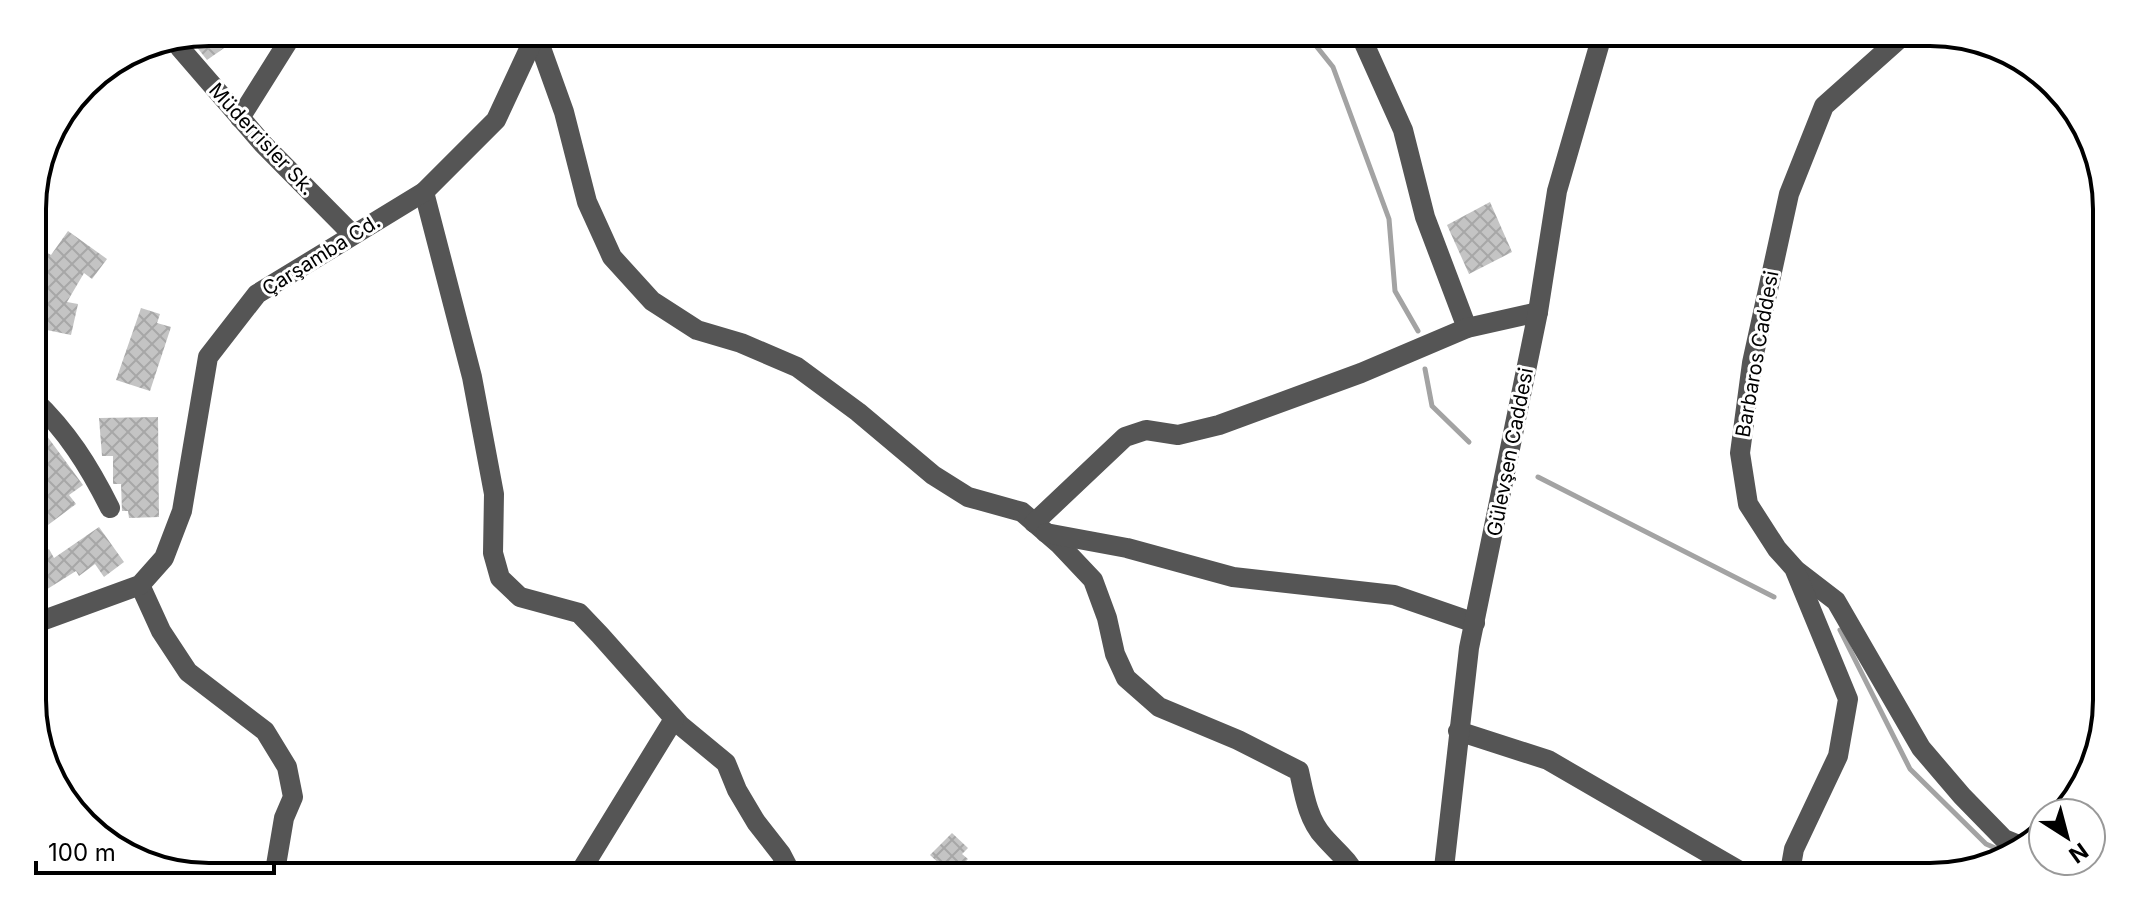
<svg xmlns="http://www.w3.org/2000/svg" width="2139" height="909" font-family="Inter,sans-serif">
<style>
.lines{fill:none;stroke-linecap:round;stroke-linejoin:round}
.stream{stroke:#a3a3a3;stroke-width:5}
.building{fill:url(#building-cross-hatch)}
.minor{stroke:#555;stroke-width:20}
.labels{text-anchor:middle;stroke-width:6;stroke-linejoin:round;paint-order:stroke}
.street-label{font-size:20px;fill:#000;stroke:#fff}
.rim{fill:none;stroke:#000;stroke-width:4}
</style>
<defs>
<pattern id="building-cross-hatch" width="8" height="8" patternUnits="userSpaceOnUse" patternTransform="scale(2)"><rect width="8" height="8" fill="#c4c4c4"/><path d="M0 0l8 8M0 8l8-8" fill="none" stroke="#a7a7a7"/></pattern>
</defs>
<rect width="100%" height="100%" fill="#fff"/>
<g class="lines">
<g class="stream">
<path d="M1305,32L1333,67L1389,219L1395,291L1418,331"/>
<path d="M1425,369L1432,406L1469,442"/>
<path d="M1538,477L1774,597"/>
<path d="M1840,630L1910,769L1986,844L2009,854"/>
</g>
</g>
<g class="building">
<path d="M209,32H247L207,60L188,36Z"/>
<path d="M1490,202L1512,252L1469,274L1447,225Z"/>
<path d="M68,231L107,259L92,279L84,273L67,302L78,304L71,335L37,328L46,284L33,276L46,252L51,255Z"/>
<path d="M141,308L160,314L157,323L171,327L150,391L116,380Z"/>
<path d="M158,417L159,517L129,518L128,511H122L121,484H113V456H102L99,418Z"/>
<path d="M44,432L83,485L69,495L76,504L44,528L33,514V441Z"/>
<path d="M99,527L124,562L104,577L95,564L79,576L76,571L33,598V559L49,549L54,558Z"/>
<path d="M952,833L968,848L962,854L968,859L951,877H933L943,867L930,855Z"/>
</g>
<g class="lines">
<g class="minor">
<path d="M1359,32L1403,130L1425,217L1467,328"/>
<path d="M536,34L564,112L587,202L612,257L652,301L697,330L741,343L797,367L858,412L933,475L968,497L1022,512L1059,544L1093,580L1107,618L1115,654L1126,678L1159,707L1238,740L1299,771C1304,794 1308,820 1324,837C1337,852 1347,858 1357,877"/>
<path d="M175,39L180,48L263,144L353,235"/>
<path d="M240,118L294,32"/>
<path d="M424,192L472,377L494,494L493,553L500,578L520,597L579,613L600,635L680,725L726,763L737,790L756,822L781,854L793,877"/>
<path d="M33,399C67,431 89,466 110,508"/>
<path d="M1034,523L1125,437L1146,430L1178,435L1219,425L1361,373L1467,328L1538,312"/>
<path d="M1046,533L1127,548L1233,577L1394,595L1475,623"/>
<path d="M1797,571L1836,601L1921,748L1962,796L2004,839L2026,848"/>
<path d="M140,585L161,631L188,672L265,731L287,767L293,797L284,818L274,877"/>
<path d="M33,624L140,585L164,558L182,511L208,357L257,294L424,192L496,120L537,32"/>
<path d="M1458,731L1548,760L1750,877"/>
<path d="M577,877L674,719"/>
<path d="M1443,877L1469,648L1538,312L1557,191L1603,32"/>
<path d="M1789,877L1794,849L1838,756L1848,699L1794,568L1777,549L1748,504L1740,453L1752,363L1789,194L1824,106L1907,32"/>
</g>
</g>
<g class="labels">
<g class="street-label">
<text transform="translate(262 139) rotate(47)" y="7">Müderrisler Sk.</text>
<text transform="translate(321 255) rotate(-32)" y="7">Çarşamba Cd.</text>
<text transform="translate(1757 354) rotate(-80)" y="7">Barbaros Caddesi</text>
<text transform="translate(1510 452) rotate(-79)" y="7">Gülevşen Caddesi</text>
</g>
</g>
<path d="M0 0H2139V909H0ZM209 46H1930A163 163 0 0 1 2093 209V700A163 163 0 0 1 1930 863H209A163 163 0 0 1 46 700V209A163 163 0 0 1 209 46Z" fill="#fff" fill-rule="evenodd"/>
<path class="rim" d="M209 46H1930A163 163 0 0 1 2093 209V700A163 163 0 0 1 1930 863H209A163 163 0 0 1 46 700V209A163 163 0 0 1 209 46Z"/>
<g transform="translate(2067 837) rotate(144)"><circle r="38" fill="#ffffff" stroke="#999999" stroke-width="2"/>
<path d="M0-6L14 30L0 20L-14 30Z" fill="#000000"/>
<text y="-12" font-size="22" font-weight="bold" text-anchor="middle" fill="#000000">N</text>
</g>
<path d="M36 861v12h238v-12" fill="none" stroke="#000000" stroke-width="4"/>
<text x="48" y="861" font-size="24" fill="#000000" stroke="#ffffff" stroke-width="6" paint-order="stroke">100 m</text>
</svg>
